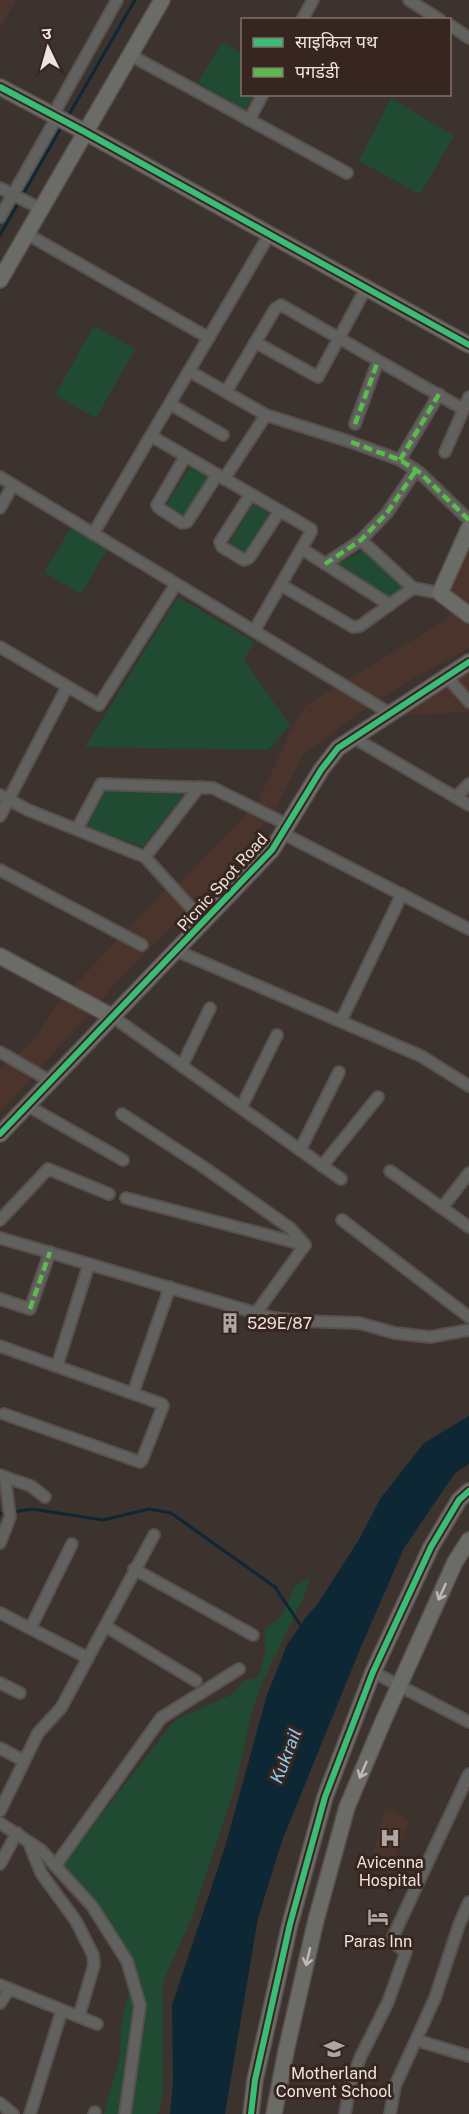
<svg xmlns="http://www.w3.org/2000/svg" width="469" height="2114" font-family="'Public Sans','Noto Sans Devanagari',sans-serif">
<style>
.built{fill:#4b342b}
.green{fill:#204b32}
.water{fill:#0d2735}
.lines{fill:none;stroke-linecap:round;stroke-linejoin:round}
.stream{stroke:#0d2735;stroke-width:3}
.street-casing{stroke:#58504c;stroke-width:14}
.secondary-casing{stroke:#58504c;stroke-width:18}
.street{stroke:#61625f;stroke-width:10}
.secondary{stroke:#6b6b68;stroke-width:15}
.quiet{stroke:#5cbc4b;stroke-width:4.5;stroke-dasharray:9 4.5;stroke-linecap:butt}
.cycleway-casing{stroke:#37261f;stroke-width:10}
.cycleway{stroke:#3abd76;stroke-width:6}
.oneway{stroke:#c1b9b5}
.labels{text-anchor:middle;stroke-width:6;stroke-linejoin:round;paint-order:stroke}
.street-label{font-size:16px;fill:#efe3de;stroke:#37261f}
.poi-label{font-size:16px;fill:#efe3de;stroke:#37261f}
.water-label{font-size:18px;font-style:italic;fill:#8acbf3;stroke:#37261f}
</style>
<rect width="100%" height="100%" fill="#3c332f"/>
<g class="built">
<path d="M0,0H16L0,29Z"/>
<path d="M469,541V648L407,682L346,722L303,755L274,811L236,861L116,983L0,1113V1070L34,1040L56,1005L153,903L165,890L178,885L257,803L294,725L305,706L450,617L452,613L437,596Z"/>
<path d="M469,667V712L405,715L409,706Z"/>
<path d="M385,1807L410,1820L392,1865L372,1856Z"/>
</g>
<g class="green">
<path d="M222,42L242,53L243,94L254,95L245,110L198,83Z"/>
<path d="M391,98L454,136L420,194L359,161Z"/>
<path d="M94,326L135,349L96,418L55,395Z"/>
<path d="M190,467L209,478L184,517L166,506Z"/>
<path d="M253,504L271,515L247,554L229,543Z"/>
<path d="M71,528L107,549L81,594L44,572Z"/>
<path d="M366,549L406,587L389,600L337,564Z"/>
<path d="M178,597L254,642L244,660L290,725L268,750L85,747Z"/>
<path d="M106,789L183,795L143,847L87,827Z"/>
<path d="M310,1577L304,1596L265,1677L252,1711L236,1783L193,1915L163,1982V2094L158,2114H104L120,2056L121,2026L135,1964L95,1905L62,1865L175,1720L231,1695L244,1680L258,1678L265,1654V1629L282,1616L294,1587Z"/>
</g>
<path class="water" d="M469,1416V1464L455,1473L404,1548L360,1649L282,1841L258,1918L225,2114H170L173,2081L172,2005L225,1847L267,1695L287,1645L306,1617L317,1605L360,1538L380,1499L424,1443Z"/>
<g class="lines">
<g class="stream">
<path d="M67,118L135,0"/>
<path d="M22,196L62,126"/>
<path d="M0,235L19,202"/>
<path d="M0,1514L32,1509L103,1520L149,1509L171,1513L275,1587L303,1629"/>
</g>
<g class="street-casing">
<g id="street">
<path d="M409,0L440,20"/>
<path d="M302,20L313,0"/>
<path d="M450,25L469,38"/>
<path d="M130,55L347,173"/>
<path d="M53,115L117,0"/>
<path d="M249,120L263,94"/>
<path d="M0,188L41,209"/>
<path d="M0,217L57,117"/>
<path d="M27,234L209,338"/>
<path d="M255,342L318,377L366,288"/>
<path d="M189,371L266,415L351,442L400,460L419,472L469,520"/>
<path d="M226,392L275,309L281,305L463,409"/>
<path d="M170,404L223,435"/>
<path d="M355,424L378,361"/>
<path d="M151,436L311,529V532L254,631"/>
<path d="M445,452L469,397"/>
<path d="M185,457L157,505L159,508L182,523L187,522L217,475"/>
<path d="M400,460L439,394"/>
<path d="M0,477L391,714"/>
<path d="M224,479L266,415"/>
<path d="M250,495L220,542L222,547L244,560L249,558L279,512"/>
<path d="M0,508L13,485"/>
<path d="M93,534L269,235"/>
<path d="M361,540L413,588"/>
<path d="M302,549L390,605"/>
<path d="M325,564L361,540L387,513L416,470"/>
<path d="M281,585L353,627L360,626L413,588L440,593"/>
<path d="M0,647L99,705L176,584"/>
<path d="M447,677L469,702"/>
<path d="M354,738L469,805"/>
<path d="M0,795L28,810L145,857L204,922"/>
<path d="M456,797L469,784"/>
<path d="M0,816L67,687"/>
<path d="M77,829L101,784L213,788L288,825"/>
<path d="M282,833L469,929"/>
<path d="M145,857L199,787"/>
<path d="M0,870L142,945"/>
<path d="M177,951L421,1056L469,1086"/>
<path d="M113,1017L341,1179"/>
<path d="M341,1021L402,894"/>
<path d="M0,1052L52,1082"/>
<path d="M182,1066L210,1008"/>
<path d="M28,1106L123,1160"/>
<path d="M241,1108L277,1035"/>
<path d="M122,1114L202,1166L290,1228L305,1245"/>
<path d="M300,1150L339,1072"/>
<path d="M322,1166L378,1097"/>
<path d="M390,1171L469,1227"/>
<path d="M126,1198L305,1245"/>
<path d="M442,1208L469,1173"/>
<path d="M0,1220L48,1169L109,1194"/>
<path d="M342,1220L469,1317"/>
<path d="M0,1238L273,1318L301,1321L359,1323L395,1333L430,1337L469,1330"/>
<path d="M0,1299L30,1309L50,1252"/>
<path d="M256,1313L305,1245"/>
<path d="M0,1346L162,1404L163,1406L142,1460L140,1462L4,1414"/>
<path d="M57,1366L89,1264"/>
<path d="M133,1393L170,1287"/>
<path d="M0,1475L5,1477L10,1517L0,1543"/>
<path d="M5,1477L31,1486L45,1497"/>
<path d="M134,1569L253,1635"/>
<path d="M0,1613L88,1658"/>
<path d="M105,1626L196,1681"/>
<path d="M31,1627L72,1544"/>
<path d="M373,1672L469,1722"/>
<path d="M0,1683L20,1693"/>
<path d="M0,1748L24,1761"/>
<path d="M0,1811L38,1733L61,1708L154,1535"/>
<path d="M0,1823L41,1850L92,1906L127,1961L140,2005L125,2114"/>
<path d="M29,1843L41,1873L76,1921L93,1955L94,1965L79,2016"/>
<path d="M0,1864L17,1833"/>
<path d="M55,1866L161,1718L239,1669"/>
<path d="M0,1985L97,2024"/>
<path d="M0,2003L10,1989"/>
<path d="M416,2040L469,2056"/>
<path d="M0,2103L13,2114"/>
<path d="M30,2114L62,2010"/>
<path d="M94,2114L95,2112"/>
<path d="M345,2114L351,2082L361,2056L388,2002L406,1952L391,1941L469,1774"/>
<path d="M390,2114L395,2086L435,1998L459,1925L469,1902"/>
</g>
</g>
<g class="secondary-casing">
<g id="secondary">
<path d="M0,87L85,132L469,345"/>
<path d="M0,280L162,0"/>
<path d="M469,528L440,593L469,615"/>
<path d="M0,956L113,1017"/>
<path d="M0,1134L272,850L321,770L338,748L469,662"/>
<path d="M251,2114L255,2080L290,1924L325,1797L373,1672L431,1547L459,1500L469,1491"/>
<path d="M274,2114L286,2051L316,1920L347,1807L385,1717L455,1562L469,1540"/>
</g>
</g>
<use href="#street" class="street"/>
<use href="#secondary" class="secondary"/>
<g class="quiet">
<path d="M355,424L378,361"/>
<path d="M351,442L400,460L419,472L469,520"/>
<path d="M400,460L439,394"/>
<path d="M325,564L361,540L387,513L416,470"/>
<path d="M30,1309L50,1252"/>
</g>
<g class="cycleway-casing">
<g id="cycleway">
<path d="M0,87L85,132L469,345"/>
<path d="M0,1134L272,850L321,770L338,748L469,662"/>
<path d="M251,2114L255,2080L290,1924L325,1797L373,1672L431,1547L459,1500L469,1491"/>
</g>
</g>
<use href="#cycleway" class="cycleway"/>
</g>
<defs><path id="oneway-shaft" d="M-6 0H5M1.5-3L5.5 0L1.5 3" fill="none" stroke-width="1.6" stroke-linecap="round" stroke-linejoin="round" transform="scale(1.5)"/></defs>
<g class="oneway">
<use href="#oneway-shaft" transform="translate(442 1592) rotate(114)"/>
<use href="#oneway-shaft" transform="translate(363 1770) rotate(113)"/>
<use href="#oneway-shaft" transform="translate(308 1957) rotate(103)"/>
</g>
<defs>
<g id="building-bare" transform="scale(1.62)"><path d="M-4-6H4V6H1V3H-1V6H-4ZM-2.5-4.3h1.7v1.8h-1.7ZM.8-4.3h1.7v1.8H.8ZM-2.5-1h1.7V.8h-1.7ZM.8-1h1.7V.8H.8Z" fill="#b0a5a1" stroke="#37261f" stroke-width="2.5" paint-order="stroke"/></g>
<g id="hospital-bare" transform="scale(1.62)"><path d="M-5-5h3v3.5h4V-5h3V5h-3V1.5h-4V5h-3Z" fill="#b0a5a1" stroke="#37261f" stroke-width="2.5" paint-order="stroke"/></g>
<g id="hotel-bare" transform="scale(1.62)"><path d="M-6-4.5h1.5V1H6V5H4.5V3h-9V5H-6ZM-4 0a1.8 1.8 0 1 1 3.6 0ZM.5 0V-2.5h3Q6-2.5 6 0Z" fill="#b0a5a1" stroke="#37261f" stroke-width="2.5" paint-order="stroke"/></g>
<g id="school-bare" transform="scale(1.62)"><path d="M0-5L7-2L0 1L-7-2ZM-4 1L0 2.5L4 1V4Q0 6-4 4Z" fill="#b0a5a1" stroke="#37261f" stroke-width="2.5" paint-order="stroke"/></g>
</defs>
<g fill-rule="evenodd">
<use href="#building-bare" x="230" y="1323"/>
<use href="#hospital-bare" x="390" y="1838"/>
<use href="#hotel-bare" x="378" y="1917"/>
<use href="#school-bare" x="334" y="2049"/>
</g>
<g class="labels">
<g class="street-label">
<text transform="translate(222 882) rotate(-48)" y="6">Picnic Spot Road</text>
</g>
<g class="poi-label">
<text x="247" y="1329" text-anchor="start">529E/87</text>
<text x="390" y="1868">Avicenna<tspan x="390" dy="18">Hospital</tspan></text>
<text x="378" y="1947">Paras Inn</text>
<text x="334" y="2079">Motherland<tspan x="334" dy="18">Convent School</tspan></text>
</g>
<g class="water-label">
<text transform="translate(286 1756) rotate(-69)" y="6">Kukrail</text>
</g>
</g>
<rect x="241" y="18" width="210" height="78" fill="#37261f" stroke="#81726b" stroke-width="1.5"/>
<rect x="253" y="38" width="30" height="9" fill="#3abd76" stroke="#81726b" stroke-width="1.5"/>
<text x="295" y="48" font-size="18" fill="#efe3de">साइकिल पथ</text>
<rect x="253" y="68" width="30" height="9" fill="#5cbc4b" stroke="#81726b" stroke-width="1.5"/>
<text x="295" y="78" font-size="18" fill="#efe3de">पगडंडी</text>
<g transform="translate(48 48) rotate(355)" stroke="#37261f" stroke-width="4.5" paint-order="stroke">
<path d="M0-4.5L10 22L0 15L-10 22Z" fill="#efe3de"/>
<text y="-9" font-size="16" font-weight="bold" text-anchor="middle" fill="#efe3de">उ</text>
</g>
</svg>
